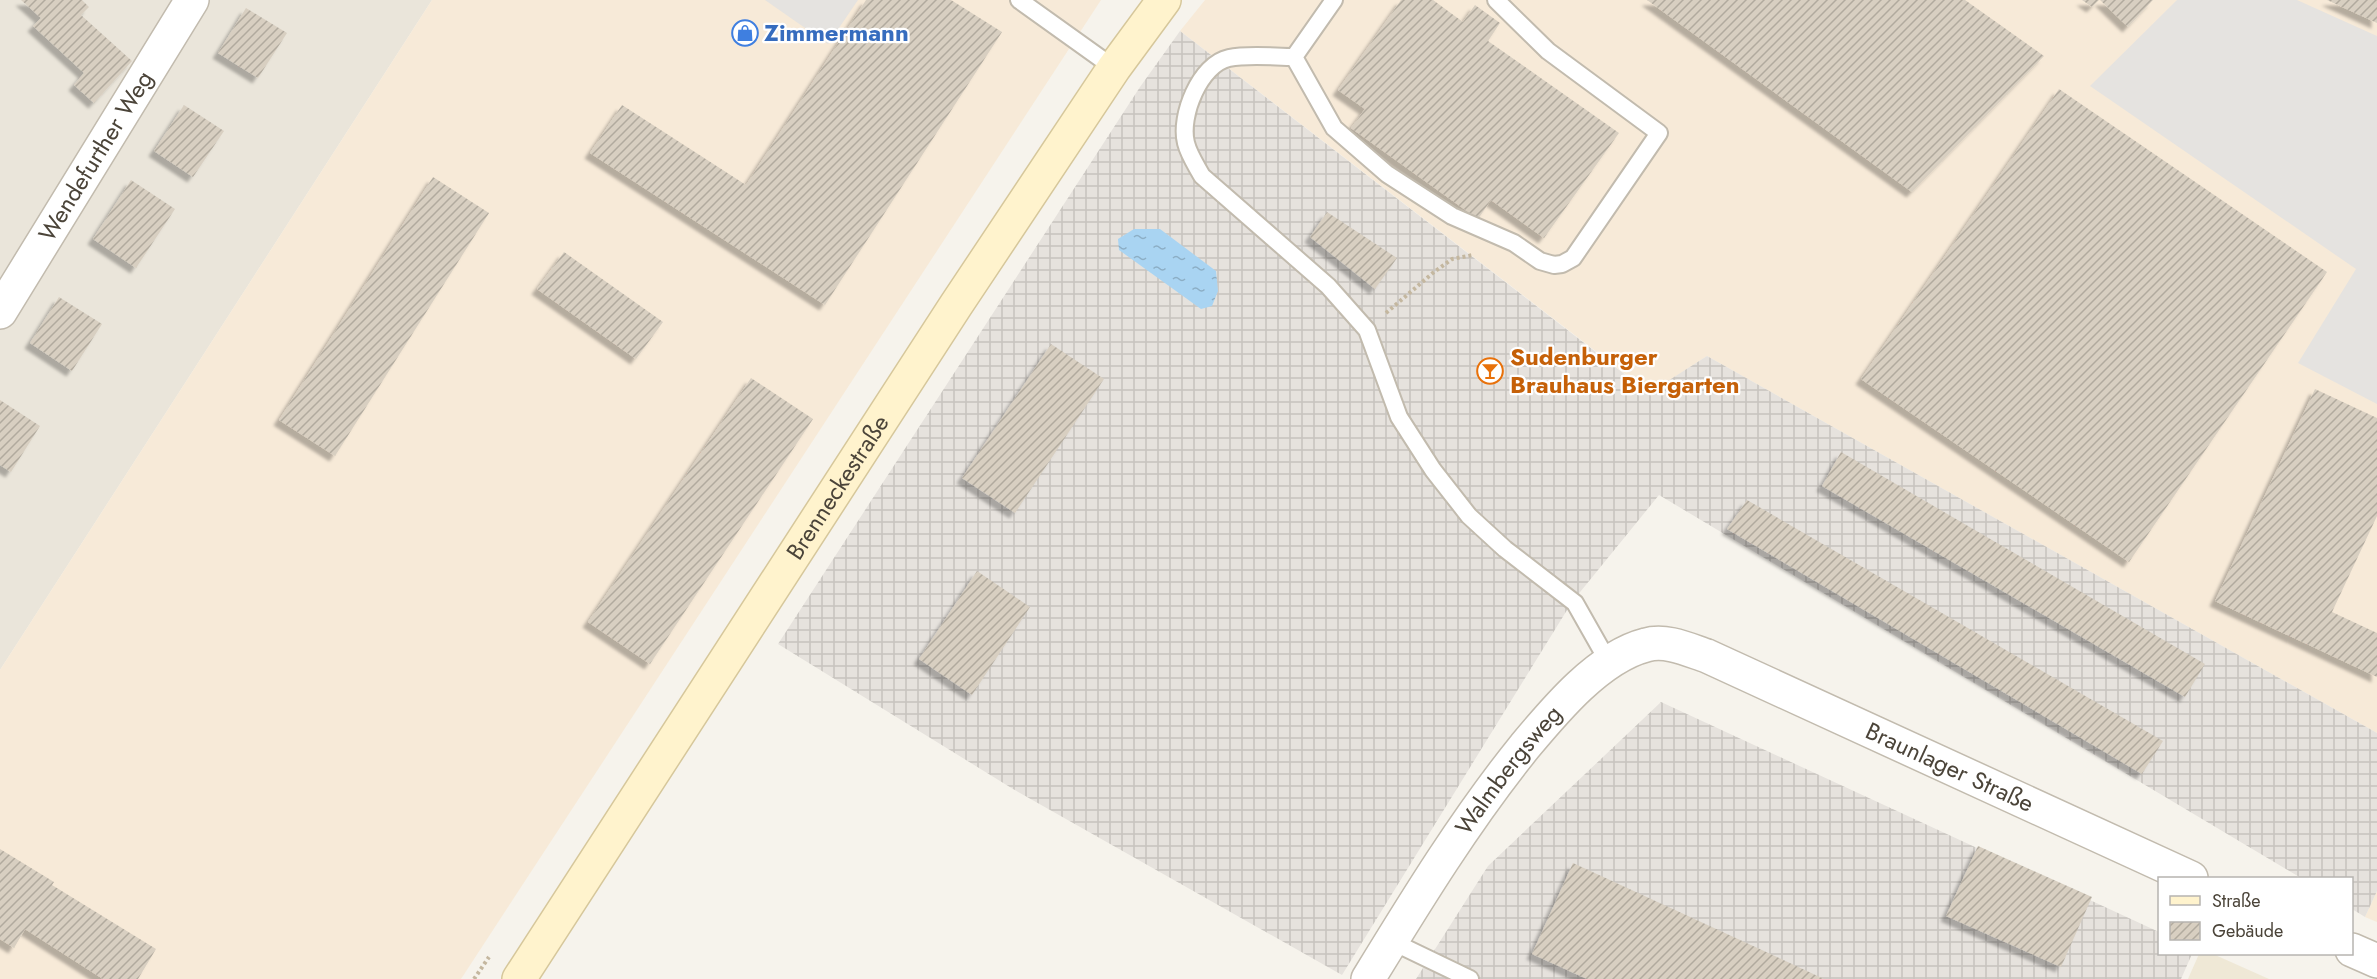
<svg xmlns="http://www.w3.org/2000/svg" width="2377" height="979" font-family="Jost,sans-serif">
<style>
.residential{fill:#eae5da}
.commercial{fill:#f7ead8}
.industrial{fill:url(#industrial-grid)}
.education{fill:#efe8d6}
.parking{fill:#e5e3e0}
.water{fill:url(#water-ripples)}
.building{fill:url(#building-hatch);filter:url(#shadow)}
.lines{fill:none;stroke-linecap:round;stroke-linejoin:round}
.lane-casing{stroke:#c2bbae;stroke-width:20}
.street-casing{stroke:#c2bbae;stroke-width:36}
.secondary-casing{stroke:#d6c79b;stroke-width:36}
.path{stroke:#c4b79f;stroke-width:4;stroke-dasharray:3 3;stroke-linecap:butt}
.lane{stroke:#fff;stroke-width:16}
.street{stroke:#fff;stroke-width:33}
.secondary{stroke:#fff3cd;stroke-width:33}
.labels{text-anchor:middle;stroke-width:4.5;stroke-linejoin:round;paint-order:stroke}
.shop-label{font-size:24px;font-weight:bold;fill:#366cbe;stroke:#fff;text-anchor:start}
.street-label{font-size:24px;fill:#4b4439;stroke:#fff}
.food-label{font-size:24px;font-weight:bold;fill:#c56008;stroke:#fff;text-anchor:start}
</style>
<defs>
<pattern id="industrial-grid" width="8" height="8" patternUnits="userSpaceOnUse" patternTransform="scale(1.5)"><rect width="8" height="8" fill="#e6e2dd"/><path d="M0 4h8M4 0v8" fill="none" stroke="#c7c3be"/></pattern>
<pattern id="water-ripples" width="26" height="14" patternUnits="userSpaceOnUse" patternTransform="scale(1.5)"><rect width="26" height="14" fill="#a9d4f2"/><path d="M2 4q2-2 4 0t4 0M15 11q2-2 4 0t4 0" fill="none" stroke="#8caec5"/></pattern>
<pattern id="building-hatch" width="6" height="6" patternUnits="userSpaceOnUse" patternTransform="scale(1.5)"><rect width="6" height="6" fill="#d8cfc1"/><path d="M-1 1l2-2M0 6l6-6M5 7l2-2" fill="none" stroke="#b1aa9e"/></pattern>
<filter id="shadow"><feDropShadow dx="-5.5" dy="5.5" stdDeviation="1.5" flood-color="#0004"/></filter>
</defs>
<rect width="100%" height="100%" fill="#f6f3ec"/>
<path class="residential" d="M0,0H432L0,670Z"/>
<g class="commercial">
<path d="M432,0H1101L461,979H0V670Z"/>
<path d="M1205,0H2377V733L1707,356L1650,393L1180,31Z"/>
<path d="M2377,891V922L2365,917Z"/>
</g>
<g class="industrial">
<path d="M1180,31L1649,393L1707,356L2377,733V891L2365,917L2352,909V878H2301L1659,495L1572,602L1342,975L1013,789L778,644L1140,87Z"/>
<path d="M1661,702L2159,932L2160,954H2192L2181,979H1416L1488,866Z"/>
</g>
<path class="education" d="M2199,954H2213L2269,979H2188Z"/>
<g class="parking">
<path d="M765,0H858L828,44Z"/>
<path d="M2177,0H2297L2377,36V404L2298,363L2356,269L2090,86Z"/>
</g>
<path class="water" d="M1134,229H1160L1216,271L1218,291L1212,306L1201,309L1119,250L1118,239Z"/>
<g class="building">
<path d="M21,0H82L89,7L81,15L132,61L94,103L74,85L84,73L33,26L41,18Z"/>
<path d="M866,0H951L1002,32L825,305L590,153L622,105L746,185Z"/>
<path d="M1401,0H1433L1463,22L1475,5L1500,23L1488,41L1619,133L1544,238L1491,200L1478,219L1351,128L1365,109L1338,90Z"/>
<path d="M1647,0H1965L2044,56L1912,192Z"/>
<path d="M2082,0H2099L2092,7Z"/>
<path d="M2100,0H2153L2128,27Z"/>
<path d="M2327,0H2377V23Z"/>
<path d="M246,8L287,33L258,78L218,53Z"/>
<path d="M2059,89L2327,272L2129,562L1861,379Z"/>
<path d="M184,105L224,131L193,177L154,151Z"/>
<path d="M433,177L489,213L335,456L279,420Z"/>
<path d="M131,180L175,209L136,268L93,239Z"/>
<path d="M1327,212L1397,258L1375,289L1310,237Z"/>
<path d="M564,252L663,322L636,359L537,289Z"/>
<path d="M59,297L102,324L72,371L30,343Z"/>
<path d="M1051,344L1104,379L1015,513L962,478Z"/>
<path d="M751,378L813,419L650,664L588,622Z"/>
<path d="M2315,389L2377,418V516L2332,612L2377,633V677L2215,601Z"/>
<path d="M0,400L40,426L11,472L0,465Z"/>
<path d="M1841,452L2205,664L2185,697L1822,486Z"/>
<path d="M1747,500L2163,741L2142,774L1727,529Z"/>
<path d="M977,571L1030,607L972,695L919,659Z"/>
<path d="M1978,846L2092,897L2061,967L1946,916Z"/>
<path d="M0,849L54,882L52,885L156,949L138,979H103L25,929L14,948L0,939Z"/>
<path d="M1573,863L1777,957L1824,979H1587L1532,954Z"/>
</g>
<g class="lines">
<g class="lane-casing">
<g id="lane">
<path d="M1019,0L1114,68"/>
<path d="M1334,0L1294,57L1334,128L1387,174L1452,216L1514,243L1540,261L1554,265L1562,264L1573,258L1659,133L1548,51L1496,0"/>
<path d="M1294,57C1275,57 1248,54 1229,58C1200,64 1179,116 1186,143C1189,155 1196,165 1202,176L1328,286L1367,330L1399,417L1433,470L1469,516L1505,549L1575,603L1609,663"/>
<path d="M1391,941L1470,979"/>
</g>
</g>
<g class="street-casing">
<g id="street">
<path id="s1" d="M0,312L192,0"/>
<path d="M2352,950L2377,961"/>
<path id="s2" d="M1368,979C1417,899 1466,819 1525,746C1555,710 1599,657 1646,645C1666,639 1689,650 1707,656L2191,878"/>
</g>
</g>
<g class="secondary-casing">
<g id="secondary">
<path id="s3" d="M519,979L956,305L1114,68L1164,0"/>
</g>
</g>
<g class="path">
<path d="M1386,313L1434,272L1452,259L1473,255"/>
<path d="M474,979L489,957"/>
</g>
<use href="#lane" class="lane"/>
<use href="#street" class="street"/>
<use href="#secondary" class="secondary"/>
</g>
<defs>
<g id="shop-ring" transform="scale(1.35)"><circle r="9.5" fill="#fff" stroke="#3f7fe0" stroke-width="1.5"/><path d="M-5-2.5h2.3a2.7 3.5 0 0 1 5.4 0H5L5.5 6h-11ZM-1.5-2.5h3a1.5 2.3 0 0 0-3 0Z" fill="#3f7fe0"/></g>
<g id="bar-ring" transform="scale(1.35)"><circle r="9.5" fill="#fff" stroke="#e8710a" stroke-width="1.5"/><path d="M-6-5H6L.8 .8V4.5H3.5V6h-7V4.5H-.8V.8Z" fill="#e8710a"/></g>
</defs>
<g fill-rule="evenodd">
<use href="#shop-ring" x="745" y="33"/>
<use href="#bar-ring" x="1490" y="371"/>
</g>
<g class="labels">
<g class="shop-label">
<text x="764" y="41">Zimmermann</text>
</g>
<g class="street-label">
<text dy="8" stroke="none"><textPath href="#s1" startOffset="183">Wendefurther Weg</textPath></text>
<text dy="8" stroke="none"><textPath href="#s3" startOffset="586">Brenneckestraße</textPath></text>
<text dy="8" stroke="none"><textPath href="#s2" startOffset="771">Braunlager Straße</textPath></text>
<text dy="8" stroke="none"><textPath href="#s2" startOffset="252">Walmbergsweg</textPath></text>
</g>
<g class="food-label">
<text x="1510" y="365">Sudenburger<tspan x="1510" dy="28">Brauhaus Biergarten</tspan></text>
</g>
</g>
<rect x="2158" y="877" width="195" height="78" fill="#ffffff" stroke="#b7b4b0" stroke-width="1.5"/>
<rect x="2170" y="896" width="30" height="9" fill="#fff3cd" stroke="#b7b4b0" stroke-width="1.5"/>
<text x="2212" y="907" font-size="18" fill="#4b4439">Straße</text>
<rect x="2170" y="922" width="30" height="18" fill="url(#building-hatch)" stroke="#b7b4b0" stroke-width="1.5"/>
<text x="2212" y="937" font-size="18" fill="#4b4439">Gebäude</text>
</svg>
